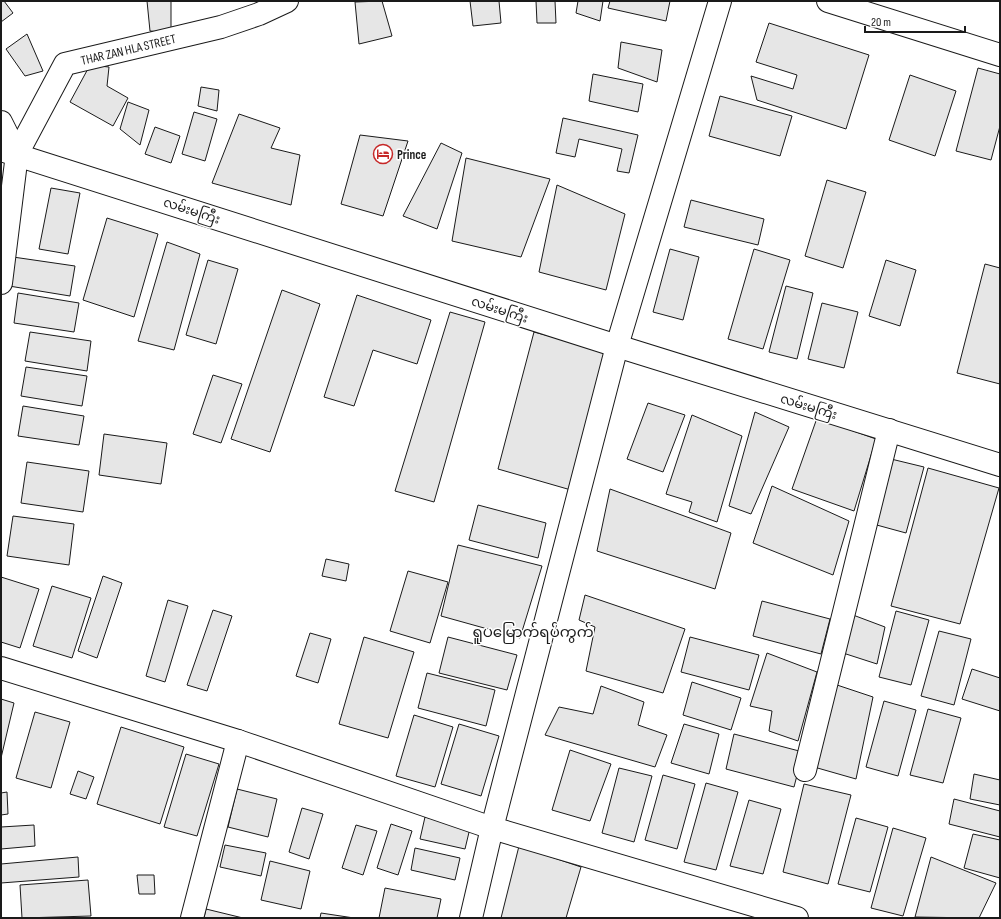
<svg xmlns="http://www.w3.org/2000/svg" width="1001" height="919" font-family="'Sofia Sans Condensed','Noto Sans Myanmar',sans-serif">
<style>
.building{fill:#e6e6e6;stroke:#1a1a1a}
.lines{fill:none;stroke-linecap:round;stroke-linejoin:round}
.minor-casing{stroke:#1a1a1a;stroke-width:24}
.tertiary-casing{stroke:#1a1a1a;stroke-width:24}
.primary-casing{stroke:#1a1a1a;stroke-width:24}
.minor{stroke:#fff;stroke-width:22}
.tertiary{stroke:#fff;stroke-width:22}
.primary{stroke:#fff;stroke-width:22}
.labels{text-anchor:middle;stroke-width:3;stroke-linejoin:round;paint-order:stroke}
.street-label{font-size:13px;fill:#1a1a1a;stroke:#fff}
.poi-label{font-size:13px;font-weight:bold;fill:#1a1a1a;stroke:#fff;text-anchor:start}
.quarter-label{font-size:15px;fill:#1a1a1a;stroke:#fff}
</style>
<rect width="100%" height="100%" fill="#fff"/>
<g class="building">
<path d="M1,1H4L13,13L1,22Z"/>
<path d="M147,1H171V33L150,31Z"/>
<path d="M382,1L392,36L359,44L355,2Z"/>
<path d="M470,1H499L501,23L473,26Z"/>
<path d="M536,1H555L556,23H537Z"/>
<path d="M578,1H603L600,21L576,13Z"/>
<path d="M610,1H670L666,21L608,8Z"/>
<path d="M769,23L869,55L846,129L757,100L751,76L793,89L797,75L756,62Z"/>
<path d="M27,34L43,71L25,76L6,49Z"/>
<path d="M621,42L662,50L657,82L618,68Z"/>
<path d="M90,65L109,67L107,86L128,98L113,126L70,102Z"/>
<path d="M978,68L1000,74V126L991,160L956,151Z"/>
<path d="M593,74L643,84L638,112L589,101Z"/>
<path d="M910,75L956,91L935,156L889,140Z"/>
<path d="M201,87L219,90L217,111L198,106Z"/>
<path d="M720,96L792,116L780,156L709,136Z"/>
<path d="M128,102L149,110L140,145L120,129Z"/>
<path d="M194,112L217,119L205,161L182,154Z"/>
<path d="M239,114L280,128L271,148L300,155L291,205L212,183Z"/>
<path d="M563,118L638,135L629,173L617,171L622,149L579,139L575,157L556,153Z"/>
<path d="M155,127L180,136L171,163L145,154Z"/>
<path d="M360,135L408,141L383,216L341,204Z"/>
<path d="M441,143L462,153L437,229L403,216Z"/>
<path d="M466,158L550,179L521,257L452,241Z"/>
<path d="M827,180L866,192L843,268L805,256Z"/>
<path d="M557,185L625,214L606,290L539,272Z"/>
<path d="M51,188L80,193L68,254L39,249Z"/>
<path d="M691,200L764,219L758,245L684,227Z"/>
<path d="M107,218L158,234L134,317L83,300Z"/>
<path d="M167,242L200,254L174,350L138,341Z"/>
<path d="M670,249L699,257L683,320L653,312Z"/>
<path d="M754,249L790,260L763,349L728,339Z"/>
<path d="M13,257L75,266L70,296L9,286Z"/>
<path d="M208,260L238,269L216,344L186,335Z"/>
<path d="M886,260L916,270L900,326L869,316Z"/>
<path d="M985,264L1000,268V384L957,373Z"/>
<path d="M786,286L813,293L797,359L769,352Z"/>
<path d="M282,290L320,304L270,452L231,439Z"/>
<path d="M18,293L79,303L74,332L14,323Z"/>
<path d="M357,295L431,320L417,364L373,350L354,406L324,397Z"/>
<path d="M822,303L858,312L844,368L808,359Z"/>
<path d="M450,312L485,322L434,502L395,491Z"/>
<path d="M30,332L91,341L87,371L25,361Z"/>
<path d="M534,332L610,352L571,490L498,469Z"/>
<path d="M26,367L87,376L82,406L21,396Z"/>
<path d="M213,375L242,384L221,443L193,434Z"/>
<path d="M648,403L685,415L663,472L627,459Z"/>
<path d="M23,406L84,416L79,445L18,436Z"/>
<path d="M755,412L789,427L751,514L729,506Z"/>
<path d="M692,415L742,436L717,522L689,512L692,502L666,494Z"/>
<path d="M817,418L876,439L854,511L792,489Z"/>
<path d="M104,434L167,443L161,484L99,475Z"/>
<path d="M891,459L924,467L906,533L873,524Z"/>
<path d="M27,462L89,471L83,512L21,503Z"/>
<path d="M928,468L999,488L960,624L891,606Z"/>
<path d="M772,486L849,521L833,575L753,543Z"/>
<path d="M610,489L731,533L715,589L597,551Z"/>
<path d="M478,505L546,523L538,558L469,540Z"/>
<path d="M13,516L74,524L69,565L7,556Z"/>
<path d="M458,545L542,566L520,638L441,616Z"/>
<path d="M326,559L349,564L346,581L322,576Z"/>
<path d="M408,571L448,582L430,643L390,631Z"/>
<path d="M103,576L122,583L97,658L78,651Z"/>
<path d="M1,577L39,589L20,648L1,642Z"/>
<path d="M52,586L91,598L72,658L33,646Z"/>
<path d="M585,595L685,629L663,693L586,671L595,627L579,620Z"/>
<path d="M168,600L188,606L165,682L146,676Z"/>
<path d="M762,601L830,619L821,654L753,636Z"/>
<path d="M213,610L232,616L207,691L187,685Z"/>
<path d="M896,611L929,620L911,685L879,677Z"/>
<path d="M853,615L885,627L877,664L843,653Z"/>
<path d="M939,631L971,639L954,705L921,696Z"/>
<path d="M310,633L331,639L318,683L296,676Z"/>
<path d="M364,637L414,652L388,738L339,724Z"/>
<path d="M448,637L517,655L507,690L439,673Z"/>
<path d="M690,637L759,655L749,690L681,672Z"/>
<path d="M767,653L817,672L798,741L769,731L772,711L750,706Z"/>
<path d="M972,669L1000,678V711L962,699Z"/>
<path d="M427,673L495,690L486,726L418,708Z"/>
<path d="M692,682L741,698L731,730L683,715Z"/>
<path d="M834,684L873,697L856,779L814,767Z"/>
<path d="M601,686L644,702L638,725L667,735L655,767L545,735L559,707L593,714Z"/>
<path d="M1,699L14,703L1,758Z"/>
<path d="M884,701L916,710L898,776L866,767Z"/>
<path d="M928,709L961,718L943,783L910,775Z"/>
<path d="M35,712L70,722L51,788L16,778Z"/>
<path d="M414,715L453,727L435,787L396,776Z"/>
<path d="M459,724L499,736L481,796L441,784Z"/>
<path d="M684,724L719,734L709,774L671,763Z"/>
<path d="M121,727L184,747L160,824L97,804Z"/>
<path d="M734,734L803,752L794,787L726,769Z"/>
<path d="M570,750L611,764L590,821L552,810Z"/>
<path d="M186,754L219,764L197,836L164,827Z"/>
<path d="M619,768L652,776L634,842L602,833Z"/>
<path d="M78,771L94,777L86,799L70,794Z"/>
<path d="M974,774L1000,780V805L970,799Z"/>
<path d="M663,775L695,784L677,849L645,840Z"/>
<path d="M706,783L738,792L716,870L684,862Z"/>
<path d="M804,784L851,795L828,884L783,872Z"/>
<path d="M237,789L277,799L268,837L228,827Z"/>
<path d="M7,792L8,814L1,815V793Z"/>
<path d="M954,799L1000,811V837L949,824Z"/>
<path d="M749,800L781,809L763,874L730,866Z"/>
<path d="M302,808L323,814L309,859L289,852Z"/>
<path d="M425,817L470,828L465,849L420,839Z"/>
<path d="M856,818L888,827L870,892L838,884Z"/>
<path d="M391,824L412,831L398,875L377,868Z"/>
<path d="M34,825L35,846L1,849V827Z"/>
<path d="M356,825L377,831L363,875L342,868Z"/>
<path d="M893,828L926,838L903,916L871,908Z"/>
<path d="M973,834L1000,840V878L964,868Z"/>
<path d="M225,845L266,853L261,876L220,867Z"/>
<path d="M519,846L581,867L566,918H501Z"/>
<path d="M415,848L460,858L455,880L411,870Z"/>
<path d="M78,857L79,877L1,883V864Z"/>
<path d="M931,857L996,883L979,918L915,917Z"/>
<path d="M270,861L310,871L301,909L261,900Z"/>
<path d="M137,875H154L155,894H139Z"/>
<path d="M88,880L91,916L22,918L20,885Z"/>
<path d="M385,888L441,899L437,918H379Z"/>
<path d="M206,909L243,918H204Z"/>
<path d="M321,913L354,918H320Z"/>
</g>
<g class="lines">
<g class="minor-casing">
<g id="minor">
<path d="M828,1L1000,55"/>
<path id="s1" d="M1,283L17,154L65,64L221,27L259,14L287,1"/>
<path d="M1,668L238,741L492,828L797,918"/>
<path d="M805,770L889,430"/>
<path d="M192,918L238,741"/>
<path d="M471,918L492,828L617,346L720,1"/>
</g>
</g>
<g class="tertiary-casing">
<path id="tertiary" d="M1,122L17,154"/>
</g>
<g class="primary-casing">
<path id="primary" d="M1,150L617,346L1000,465"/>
</g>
<use href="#minor" class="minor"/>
<use href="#tertiary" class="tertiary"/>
<use href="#primary" class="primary"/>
</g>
<defs>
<g id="hotel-ring" transform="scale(1)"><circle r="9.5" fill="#fff" stroke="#c62828" stroke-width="1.5"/><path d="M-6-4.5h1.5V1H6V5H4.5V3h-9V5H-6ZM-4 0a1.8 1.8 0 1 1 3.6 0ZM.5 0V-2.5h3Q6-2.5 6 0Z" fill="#c62828"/></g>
</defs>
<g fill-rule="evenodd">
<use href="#hotel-ring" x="383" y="154"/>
</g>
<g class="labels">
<g class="street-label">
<text dy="5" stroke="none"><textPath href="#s1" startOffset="297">THAR ZAN HLA STREET</textPath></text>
<text transform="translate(192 210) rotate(18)" y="5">လမ်းမကြီး</text>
<text transform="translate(500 309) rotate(18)" y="5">လမ်းမကြီး</text>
<text transform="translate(809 406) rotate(17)" y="5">လမ်းမကြီး</text>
</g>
<g class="poi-label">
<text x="397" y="159">Prince</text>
</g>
<g class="quarter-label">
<text x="533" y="637">ရူပမြောက်ရပ်ကွက်</text>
</g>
</g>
<rect width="1001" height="919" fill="none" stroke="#1a1a1a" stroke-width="4"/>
<path d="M865 26v6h100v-6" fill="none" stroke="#1a1a1a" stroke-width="2"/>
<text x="871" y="26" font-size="12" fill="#1a1a1a" stroke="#ffffff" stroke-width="3" paint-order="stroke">20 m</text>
</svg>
